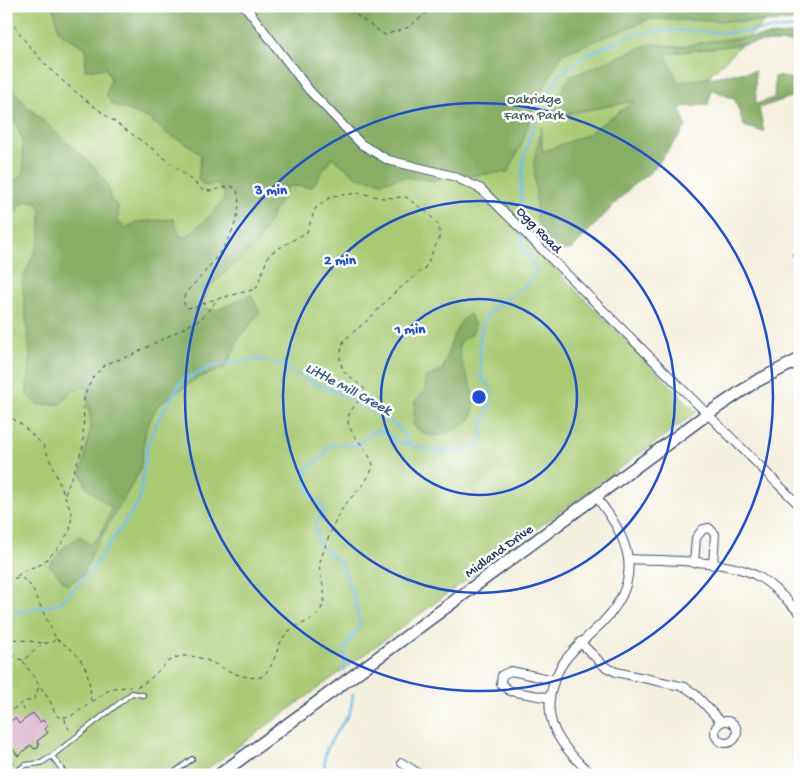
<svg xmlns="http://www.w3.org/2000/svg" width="806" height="781" font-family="'Gochi Hand',sans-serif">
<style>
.green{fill:#a9ca73;stroke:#627c68}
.forest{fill:#86ae65;stroke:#506e62}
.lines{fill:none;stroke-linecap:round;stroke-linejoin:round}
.stream{stroke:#6ebee9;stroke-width:2.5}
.building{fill:#dcafc8}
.lane-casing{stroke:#3c4c71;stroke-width:6}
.street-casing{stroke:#3c4c71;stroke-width:10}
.secondary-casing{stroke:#3c4c71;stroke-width:14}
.path{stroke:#3c4c71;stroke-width:1;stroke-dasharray:4 4;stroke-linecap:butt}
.lane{stroke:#fff;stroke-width:4}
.street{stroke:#fff;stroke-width:8}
.secondary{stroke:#fff;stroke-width:11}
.ring{fill:none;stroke:#1d4ed8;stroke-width:2.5}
.labels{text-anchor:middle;stroke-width:5;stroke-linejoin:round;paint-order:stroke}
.park-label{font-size:14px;fill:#465e64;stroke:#fff}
.street-label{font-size:14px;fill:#1b2f5e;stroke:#fff}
.water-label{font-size:15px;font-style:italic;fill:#345a88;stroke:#fff}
.centre{fill:#1d4ed8;stroke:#fff;stroke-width:2.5}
.ring-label{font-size:15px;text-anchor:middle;font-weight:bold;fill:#1d4ed8;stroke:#fff;stroke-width:5;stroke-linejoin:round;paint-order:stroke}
</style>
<rect width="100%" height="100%" fill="#fff"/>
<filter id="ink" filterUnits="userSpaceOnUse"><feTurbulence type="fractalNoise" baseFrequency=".02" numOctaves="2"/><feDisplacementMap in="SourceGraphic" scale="10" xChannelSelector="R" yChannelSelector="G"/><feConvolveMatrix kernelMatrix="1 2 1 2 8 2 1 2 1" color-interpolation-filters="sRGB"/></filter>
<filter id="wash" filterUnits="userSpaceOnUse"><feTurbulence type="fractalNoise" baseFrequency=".0096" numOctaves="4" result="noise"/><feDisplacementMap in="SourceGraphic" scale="20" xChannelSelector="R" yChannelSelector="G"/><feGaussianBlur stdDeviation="1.12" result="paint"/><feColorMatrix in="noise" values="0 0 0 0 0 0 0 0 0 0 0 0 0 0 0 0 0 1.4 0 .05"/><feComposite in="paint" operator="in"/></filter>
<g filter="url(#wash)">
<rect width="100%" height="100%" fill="#f4f0de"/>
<path class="green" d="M6,6H781L533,247L697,412L199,775H6Z"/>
<g class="forest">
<path d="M53,6H800V21L750,22L650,19L562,54L535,103L523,141L508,172L467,176L442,168L435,181L404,177L382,182L357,177L332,157L312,187L288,186L257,244L209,287L201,308L217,310L251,295L260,312L240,337L225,368L196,379L158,405L146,429L140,471L93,551L83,575L67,585L49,565L65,546L80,536L90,545L100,535L112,508L87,488L81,474L91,426L87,387L70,392L61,404L38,405L27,395L30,355L22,281L40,239L41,212L38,202L26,201L18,208L11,222L6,220V188L24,173L22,138L11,112L6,110V80L25,104L90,163L107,183L111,200L118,206V222L126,228L136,222L174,219L180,236L186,237L210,216L225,198L223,190L216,183C207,187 204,187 198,179L201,156L192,147L166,133L150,119L112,104L106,94L111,79L106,68L85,70L86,48L59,32Z"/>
<path d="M800,33V43L762,42L665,54L678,82L755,71L756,104L774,98L775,76L800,80V94L759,108L764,132L744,126L735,100L712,89L708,105L680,107L686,127L653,170L632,186L571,250H554L537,221L534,160L542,126V152L586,135L635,101L544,118L570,77L650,44L679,47L710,41Z"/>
<path d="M470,314L475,326L472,334L460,342L459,346C460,370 478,389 473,412C472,421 465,424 458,428C442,437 428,440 413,425L415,401L426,390L425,378L442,370C449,354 454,321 470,314Z"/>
</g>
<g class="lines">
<g class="stream">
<path d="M522,227L521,187L524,157L539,108L560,74L586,55L636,33L669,30L724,33L800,27"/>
<path d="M6,611L17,612L58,604L87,576L139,502L148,443L159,418L183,380L215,365L259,359L280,365L309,381L338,393L380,415L401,429L410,445C432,452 456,455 478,446L483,436L482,425L491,403L490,386L481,378C481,362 478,342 482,327C488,298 526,299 536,269L522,247V232"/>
<path d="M344,671L345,648L360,625L355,601L342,565C332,553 316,550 317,533C317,530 315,527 315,525C317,518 324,516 324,508L308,491L306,469L324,456L328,446L347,444L356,446L376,430C388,430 394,444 409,445"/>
<path d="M326,775C319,750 335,736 347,717C352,710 352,701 353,694"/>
</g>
</g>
<g id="blocks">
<path class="building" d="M33,713L40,722L43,720L48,726L45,729L48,733L37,741L39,745L38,748L34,749L31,745L18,756L6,740V724L15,718L19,724Z"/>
</g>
</g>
<g filter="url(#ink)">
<use href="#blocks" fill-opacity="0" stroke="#3c4c71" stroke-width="1"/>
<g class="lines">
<g class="lane-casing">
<g id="lane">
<path d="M52,756L132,693L143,695"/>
<path d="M12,775L25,765L41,763L52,756L66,775"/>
<path d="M171,775L192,759"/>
</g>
</g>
<g class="street-casing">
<g id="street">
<path d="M245,6L309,90L361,144L388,160L453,176L481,189L800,506"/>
<path d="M798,255L800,257"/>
<path d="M629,559C665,561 729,559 759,577C775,586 787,601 800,613"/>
<path d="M694,563L696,538L703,529L709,528L715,534L713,565"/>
<path d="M580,642L604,666L616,672L685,687L695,694L721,722"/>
<path d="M550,698L510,691L501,684L502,675L511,671L554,680"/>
<circle cx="726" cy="732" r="11"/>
<path d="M402,763L421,775"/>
<path d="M592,775C581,764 569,754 561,741C552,728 548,713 550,698C556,659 578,647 603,622C645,578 630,539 596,497"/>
</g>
</g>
<g class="secondary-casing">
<path id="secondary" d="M219,775L706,415L755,382L800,359"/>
</g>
<g class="path">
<path d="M343,6L385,35L409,27L435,6"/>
<path d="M6,12C37,68 90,104 140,140C162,155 183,173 203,190L210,191L231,186L237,190C246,223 218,256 199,279C194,284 186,291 184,297C183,301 184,304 186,308L195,307L209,301L256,289L269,254L307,232L315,209L332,196L360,193L383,198L406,197L429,214L439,226V239L425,268L393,294L369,319L344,340L342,346L340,359L343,371L365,389C363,399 348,409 348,420C347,433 371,451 373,466C368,483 354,493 344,506C335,518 326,544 321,559C315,577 332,591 320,611C312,624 295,623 286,634C275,647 276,667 261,677C232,682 213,654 183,656C164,657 154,683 135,687"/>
<path d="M6,414L22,425L44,446L72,513L70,530L59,547L42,564L23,571L16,577"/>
<path d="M65,494L83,447L84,396L93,377L106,364L132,355L201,319L218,299"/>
<path d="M6,578H22L31,586L56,639L51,643H43L24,660L18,659L6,650"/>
<path d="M6,638L43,643"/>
<path d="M56,639C85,656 90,671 91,703L112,688L131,687"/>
<path d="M6,644L11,652"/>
<path d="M23,661L50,701L56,715L60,718L71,716L91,703"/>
<path d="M23,707L24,710"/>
<path d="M6,714L22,703L34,699L39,687"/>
<path d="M65,719L66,725L72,733"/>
<path d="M6,754L15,766"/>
</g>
<use href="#lane" class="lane"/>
<use href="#street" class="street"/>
<use href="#secondary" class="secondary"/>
</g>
</g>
<g class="ring">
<circle cx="479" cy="397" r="98"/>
<circle cx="479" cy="397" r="196"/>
<circle cx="479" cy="397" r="294"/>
</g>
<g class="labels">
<g class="park-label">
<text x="534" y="103">Oakridge<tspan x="534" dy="16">Farm Park</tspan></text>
</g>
<g class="street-label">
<text transform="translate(540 229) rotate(46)" y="5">Ogg Road</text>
<text transform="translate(498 550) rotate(-36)" y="5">Midland Drive</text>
</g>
<g class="water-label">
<text transform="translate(349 388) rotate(28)" y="5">Little Mill Creek</text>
</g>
</g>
<circle cx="479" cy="397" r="8" class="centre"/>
<g class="ring-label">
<text x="271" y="194">3 min</text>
<text x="340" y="264">2 min</text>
<text x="410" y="333">1 min</text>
</g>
<rect width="806" height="781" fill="none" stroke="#fff" stroke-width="25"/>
</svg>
